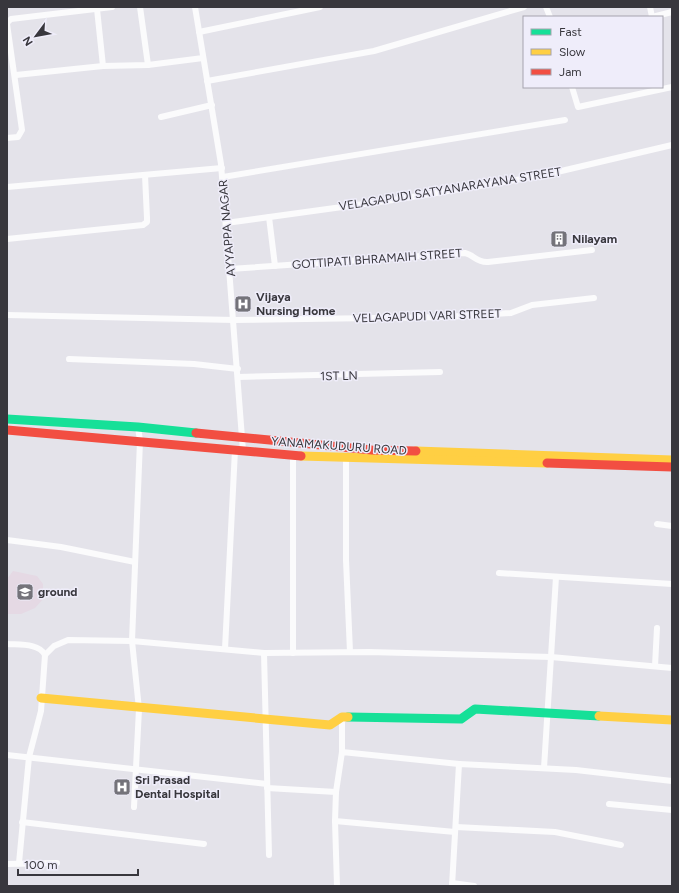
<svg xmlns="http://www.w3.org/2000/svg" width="679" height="893" font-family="Figtree,sans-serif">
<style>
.education{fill:#e5d9e4}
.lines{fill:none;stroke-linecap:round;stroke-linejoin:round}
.street{stroke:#fbfbfc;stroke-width:6}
.fast{stroke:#16e098;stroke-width:9}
.slow{stroke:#ffcf43;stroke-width:9}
.jam{stroke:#f24e42;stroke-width:9}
.labels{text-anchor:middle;stroke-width:3;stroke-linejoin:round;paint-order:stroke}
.street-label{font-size:12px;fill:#38373d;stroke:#efedfa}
.poi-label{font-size:12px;font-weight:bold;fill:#38373d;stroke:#efedfa;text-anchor:start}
</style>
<rect width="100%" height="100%" fill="#e4e3ea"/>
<path class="education" d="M13,571L37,576L43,584V599L35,608L21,614H7V579Z"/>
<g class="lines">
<g class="street">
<path d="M140,7L148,65"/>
<path d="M195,7L221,164L243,451"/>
<path d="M546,7L550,17"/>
<path d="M650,7L652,17"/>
<path d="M97,9L103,66"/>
<path d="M652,17L672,12"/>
<path d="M7,23L11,19L112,7"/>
<path d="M7,24L22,130L18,137L7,138"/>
<path d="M199,32L320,7"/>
<path d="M16,75L103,66L148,65L203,58"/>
<path d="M207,81L374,51L524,7"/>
<path d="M572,87L578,107L672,87"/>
<path d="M161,117L212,105"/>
<path d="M223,177L565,120"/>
<path d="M7,187L222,168"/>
<path d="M269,217L275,266"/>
<path d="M226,223L393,200L540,176L672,145"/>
<path d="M7,239L143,225L147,222V218L145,175"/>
<path d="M230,269L465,253C474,255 477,263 488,262L592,250"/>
<path d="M7,315L234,320L444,317L511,313L532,305L594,298"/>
<path d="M69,359L194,364L238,369"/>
<path d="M238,377L440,372"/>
<path d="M346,457V560L350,652"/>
<path d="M657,524L672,526"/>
<path d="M7,540L61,547L135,562"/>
<path d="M499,573L672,584"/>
<path d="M7,644C19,645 39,643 45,655L41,711L29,757L19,863"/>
<path d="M225,649L235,450"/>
<path d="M293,653V456"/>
<path d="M45,655L54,646L68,640L132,641L264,653"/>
<path d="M655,666L657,628"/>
<path d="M342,752V717"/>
<path d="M7,755L267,784"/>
<path d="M544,768L556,577"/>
<path d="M267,788L336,792"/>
<path d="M609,804L672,810"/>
<path d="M134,807L139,709L132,641L140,441L138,427"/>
<path d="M335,821L455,832"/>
<path d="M22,822L204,844"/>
<path d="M456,827L555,832L621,845"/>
<path d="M269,855L264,653L369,652L551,657L672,668"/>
<path d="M7,864L57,863"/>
<path d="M452,883L474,886"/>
<path d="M337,886L335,821L336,792L342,752L459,764"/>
<path d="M452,886L459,764L576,770L672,781"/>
</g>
<g class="fast">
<path d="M7,419L138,427L196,433"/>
<path d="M348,717L461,719L475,709L599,716"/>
</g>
<g class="slow">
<path d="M416,451L672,460"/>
<path d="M301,456L547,463"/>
<path d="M41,698L330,725L342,717H348"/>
<path d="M599,716L672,720"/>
</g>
<g class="jam">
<path d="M7,430L301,456"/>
<path d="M196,433L372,450L416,451"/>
<path d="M547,463L672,467"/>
</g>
</g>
<defs>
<g id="building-square" transform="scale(0.9)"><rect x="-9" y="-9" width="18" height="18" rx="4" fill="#74737a" stroke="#efedfa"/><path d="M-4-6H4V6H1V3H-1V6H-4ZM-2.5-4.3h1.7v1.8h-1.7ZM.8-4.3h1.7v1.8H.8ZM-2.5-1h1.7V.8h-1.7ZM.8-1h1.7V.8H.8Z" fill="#fff"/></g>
<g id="hospital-square" transform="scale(0.9)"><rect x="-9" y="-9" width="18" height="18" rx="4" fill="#74737a" stroke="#efedfa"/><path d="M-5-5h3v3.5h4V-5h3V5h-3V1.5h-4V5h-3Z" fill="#fff"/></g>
<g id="school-square" transform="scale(0.9)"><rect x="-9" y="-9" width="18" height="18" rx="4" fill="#74737a" stroke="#efedfa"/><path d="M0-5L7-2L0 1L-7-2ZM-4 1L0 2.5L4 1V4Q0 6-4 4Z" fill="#fff"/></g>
</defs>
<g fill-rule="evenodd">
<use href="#building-square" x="559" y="239"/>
<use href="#hospital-square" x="243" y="304"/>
<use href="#school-square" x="25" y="592"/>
<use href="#hospital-square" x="122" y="787"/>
</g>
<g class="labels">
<g class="street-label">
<text transform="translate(450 189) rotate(-9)" y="4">VELAGAPUDI SATYANARAYANA STREET</text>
<text transform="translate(227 228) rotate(-95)" y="4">AYYAPPA NAGAR</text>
<text transform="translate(377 259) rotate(-4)" y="4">GOTTIPATI BHRAMAIH STREET</text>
<text transform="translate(427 316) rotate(-2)" y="4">VELAGAPUDI VARI STREET</text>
<text transform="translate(339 376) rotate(-1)" y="4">1ST LN</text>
<text transform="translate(339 446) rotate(4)" y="4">YANAMAKUDURU ROAD</text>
</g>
<g class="poi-label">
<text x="572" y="243">Nilayam</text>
<text x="256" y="301">Vijaya<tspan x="256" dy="14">Nursing Home</tspan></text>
<text x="38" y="596">ground</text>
<text x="135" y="784">Sri Prasad<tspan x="135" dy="14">Dental Hospital</tspan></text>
</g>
</g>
<rect width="679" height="893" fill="none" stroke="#38373d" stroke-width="16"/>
<rect x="523" y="16" width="140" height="72" fill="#efedfa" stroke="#a6a4ae"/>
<rect x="531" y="29" width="20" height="6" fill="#16e098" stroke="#a6a4ae"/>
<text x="559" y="36" font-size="12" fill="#38373d">Fast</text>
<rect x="531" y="49" width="20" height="6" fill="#ffcf43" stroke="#a6a4ae"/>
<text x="559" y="56" font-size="12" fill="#38373d">Slow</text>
<rect x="531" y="69" width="20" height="6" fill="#f24e42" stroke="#a6a4ae"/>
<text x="559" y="76" font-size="12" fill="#38373d">Jam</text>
<g transform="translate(36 36) rotate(238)" stroke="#efedfa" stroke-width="3" paint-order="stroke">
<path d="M0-3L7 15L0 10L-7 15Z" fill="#38373d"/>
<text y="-6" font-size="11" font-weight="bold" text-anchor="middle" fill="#38373d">N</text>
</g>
<path d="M18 869v6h120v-6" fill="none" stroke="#38373d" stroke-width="2"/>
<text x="24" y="869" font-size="12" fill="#38373d" stroke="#efedfa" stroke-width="3" paint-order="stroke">100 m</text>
</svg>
